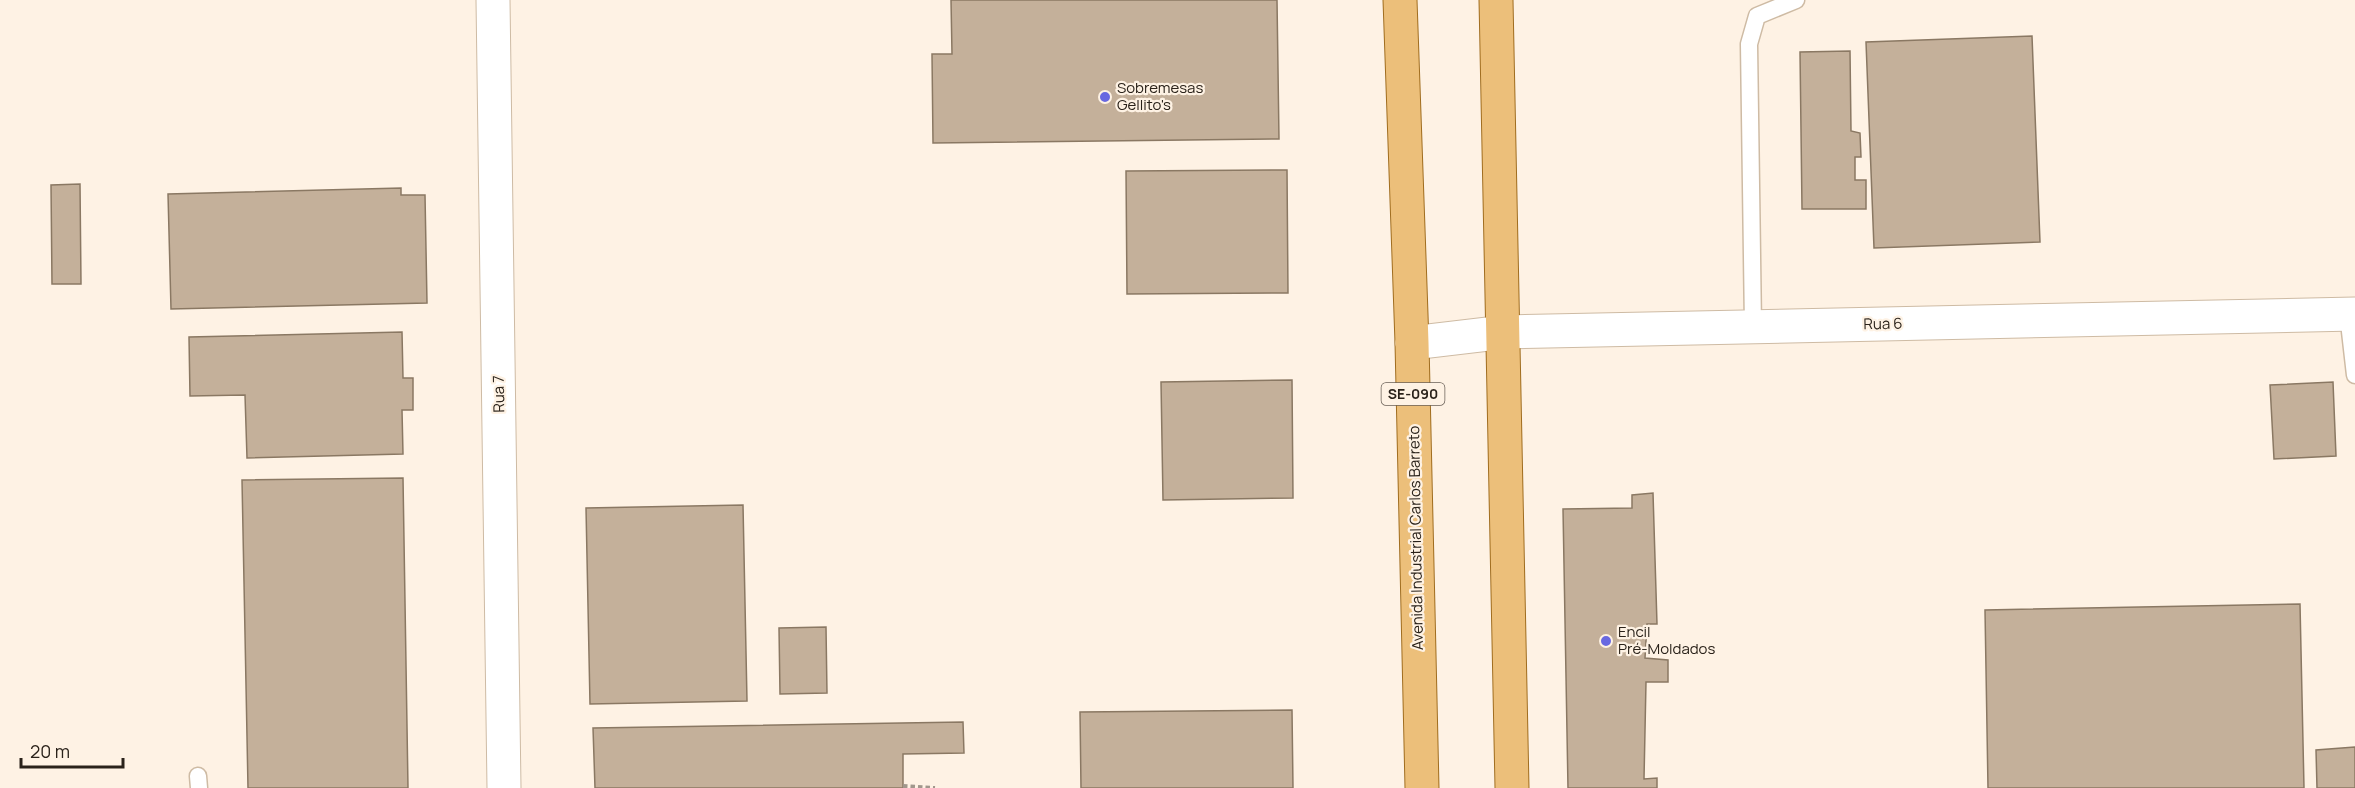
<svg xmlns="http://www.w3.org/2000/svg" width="2355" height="788" font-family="Manrope,sans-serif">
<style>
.building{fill:#c4b09a;stroke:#8a7863;stroke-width:1.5}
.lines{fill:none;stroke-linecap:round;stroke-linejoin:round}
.lane-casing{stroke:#cebba4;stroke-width:19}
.street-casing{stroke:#cebba4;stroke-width:35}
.primary-casing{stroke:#a06d1f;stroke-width:35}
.path{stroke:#a1978c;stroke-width:4;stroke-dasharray:4.5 3;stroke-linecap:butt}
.lane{stroke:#fff;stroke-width:16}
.street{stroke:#fff;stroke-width:33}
.primary{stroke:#ecbf7a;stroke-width:33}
.poi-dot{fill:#6868e1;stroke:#fef2e4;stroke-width:2}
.labels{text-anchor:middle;stroke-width:4.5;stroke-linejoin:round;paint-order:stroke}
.shield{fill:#fef2e4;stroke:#6a6057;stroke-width:1.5}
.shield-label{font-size:14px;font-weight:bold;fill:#2a221a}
.poi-label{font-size:15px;fill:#2a221a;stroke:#fef2e4;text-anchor:start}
.street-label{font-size:15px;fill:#2a221a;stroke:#fef2e4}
</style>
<rect width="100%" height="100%" fill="#fef2e4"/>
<g class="building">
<path d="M951,0H1277L1279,139L933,143L932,54H952Z"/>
<path d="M2032,36L2040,242L1874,248L1866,42Z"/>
<path d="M1850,51L1851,131L1860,133L1861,157H1855V180H1866V209H1802L1800,52Z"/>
<path d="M1287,170L1288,293L1127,294L1126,171Z"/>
<path d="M80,184L81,284H52L51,185Z"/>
<path d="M401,188V195H425L427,303L171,309L168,194Z"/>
<path d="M402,332L403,378H413V410H402L403,454L247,458L245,395L190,396L189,337Z"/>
<path d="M1292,380L1293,498L1163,500L1161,382Z"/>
<path d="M2333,382L2336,456L2274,459L2270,385Z"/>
<path d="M403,478L408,788H248L242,480Z"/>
<path d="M1653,493L1657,624H1647L1645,658L1668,660V682H1646L1644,779L1657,778V788H1568L1563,509L1632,508V495Z"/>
<path d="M743,505L747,701L590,704L586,508Z"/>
<path d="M2300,604L2304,788H1988L1985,610Z"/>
<path d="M826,627L827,693L780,694L779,628Z"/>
<path d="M1292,710L1293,788H1081L1080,712Z"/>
<path d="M963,722L964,753L903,754V788H595L593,728Z"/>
<path d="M2355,747V788H2317L2316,750Z"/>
</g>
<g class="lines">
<g class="lane-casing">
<g id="lane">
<path d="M2348,314L2355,375"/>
<path d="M1753,327L1749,44L1757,16L1796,0"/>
<path d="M198,776L199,788"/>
</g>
</g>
<g class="street-casing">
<g id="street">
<path d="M493,0L504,788"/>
<path d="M1412,343L1505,332L2355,314"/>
</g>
</g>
<g class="primary-casing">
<g id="primary">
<path d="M1400,0L1412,343L1422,788"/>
<path d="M1496,0L1512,788"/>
</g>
</g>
<path class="path" d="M903,786L935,788"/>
<use href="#lane" class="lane"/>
<use href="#street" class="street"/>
<use href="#primary" class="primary"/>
</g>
<g class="poi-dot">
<circle cx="1105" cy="97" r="6"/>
<circle cx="1606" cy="641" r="6"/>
</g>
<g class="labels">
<rect class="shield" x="1381.5" y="383" width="63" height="22" rx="4.5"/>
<g class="shield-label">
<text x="1413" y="399">SE-090</text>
</g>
<g class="poi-label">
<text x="1117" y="93">Sobremesas<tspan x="1117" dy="17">Gellito's</tspan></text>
<text x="1618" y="637">Encil<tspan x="1618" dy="17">Pré-Moldados</tspan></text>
</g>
<g class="street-label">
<text transform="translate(1883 324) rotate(-1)" y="5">Rua 6</text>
<text transform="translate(499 394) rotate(-91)" y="5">Rua 7</text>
<text transform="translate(1416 538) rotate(-91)" y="5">Avenida Industrial Carlos Barreto</text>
</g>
</g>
<path d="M21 758v9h102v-9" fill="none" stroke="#2a221a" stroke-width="3"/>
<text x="30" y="758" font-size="18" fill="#2a221a" stroke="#fef2e4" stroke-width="4.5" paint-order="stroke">20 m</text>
</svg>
